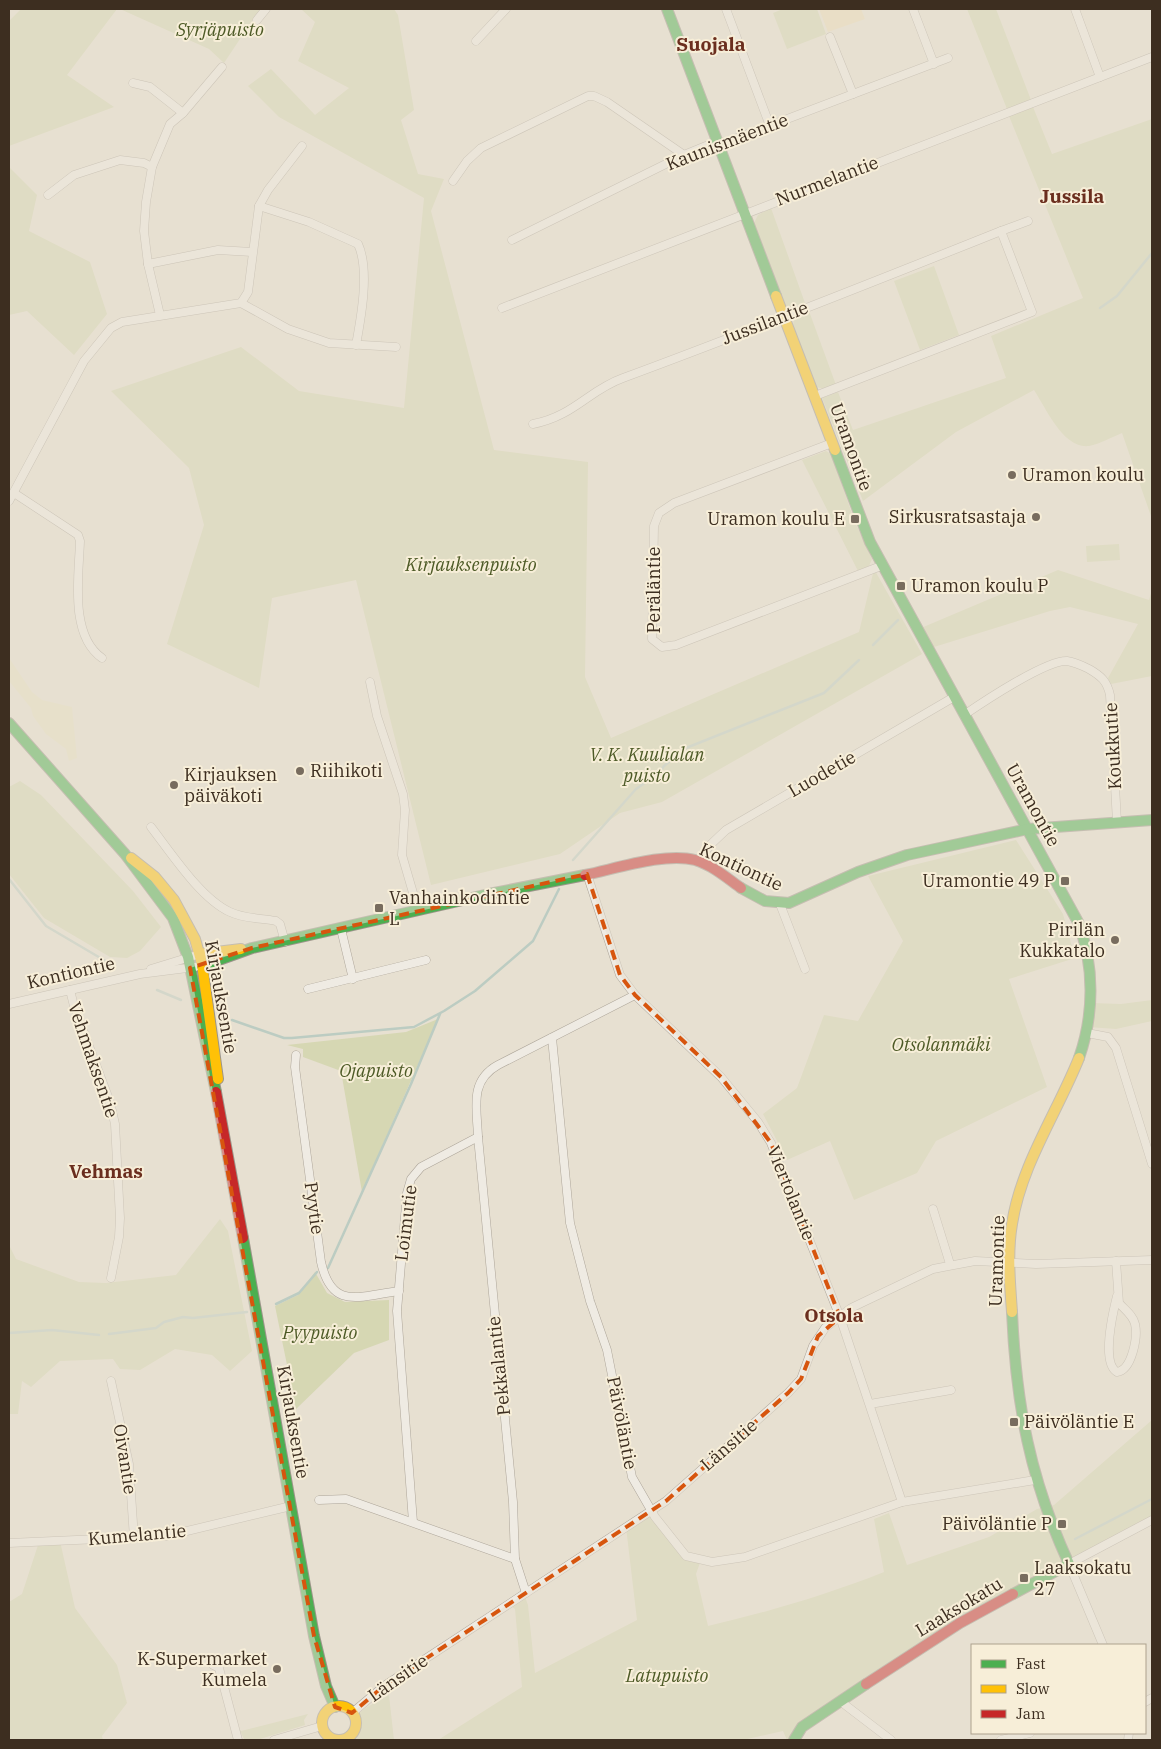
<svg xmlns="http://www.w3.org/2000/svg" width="1161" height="1749" font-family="'IBM Plex Serif',serif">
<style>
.farmland{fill:#e6dfc2}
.green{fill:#d6d7b3}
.sand{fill:#eadcb9}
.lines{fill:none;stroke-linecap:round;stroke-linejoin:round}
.stream{stroke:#bcccc2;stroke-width:2.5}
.street-casing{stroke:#ada599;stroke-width:9}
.fast-casing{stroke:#9c958a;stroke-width:12}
.slow-casing{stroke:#9c958a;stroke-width:12}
.jam-casing{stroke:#9c958a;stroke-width:12}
.street{stroke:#efebe3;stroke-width:8}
.fast{stroke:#4caf50;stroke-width:10}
.slow{stroke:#ffc107;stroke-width:10}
.jam{stroke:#c62828;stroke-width:10}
.marked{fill:none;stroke:#d7550e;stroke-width:4;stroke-dasharray:10 6;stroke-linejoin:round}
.poi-dot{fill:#786c5e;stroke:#f7eed8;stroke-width:2}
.labels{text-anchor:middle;stroke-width:4;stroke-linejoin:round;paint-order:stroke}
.park-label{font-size:18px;font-style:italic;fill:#4d5a26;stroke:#f7eed8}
.street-label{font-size:18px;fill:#3d2e20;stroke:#f7eed8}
.poi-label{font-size:18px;fill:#3d2e20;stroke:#f7eed8;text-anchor:start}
.neighbourhood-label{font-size:19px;font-weight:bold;fill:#6b2e1e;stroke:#f7eed8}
</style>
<rect width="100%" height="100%" fill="#e7e0d1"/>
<path class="farmland" d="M9,658L32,692L42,700L72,707L77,758L69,761L66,749L46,734L33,716L31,708L9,681Z"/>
<g class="green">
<path d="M21,9H117L67,75L114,107L9,146V21Z"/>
<path d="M120,9H260L224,63L209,49Z"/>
<path d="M301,9H394L398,15L414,110L401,120L418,174L444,179L431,211L494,450L588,462L585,677L611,738L859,632L874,569L922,654L662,802L620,813L560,854L431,885L356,580L272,598L259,688L167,644L204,525L189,468L111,391L241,347L299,391L404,408L424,198L279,117L248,86L271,69L315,115L349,88L298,61L315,22Z"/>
<path d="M783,9H817L826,34L787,49L773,13Z"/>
<path d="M967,9H996L1031,100L1007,109Z"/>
<path d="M1033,107L1052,154L1152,119V519L1122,433C1112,437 1100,444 1089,446C1063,449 1046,408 1034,390L956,432L863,501L822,398L838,392L853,430L1006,378L991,336L1083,298L1009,116Z"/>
<path d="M9,167L37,195L29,231L90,262L107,314L74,355L27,311L9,315Z"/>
<path d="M771,208L805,303L791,307L786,306L754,223L758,215Z"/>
<path d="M934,266L959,335L920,350L894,281Z"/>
<path d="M809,311L836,385L825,389L816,387L793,326L794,317Z"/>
<path d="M826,451L831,454L855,522L872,559L869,566L858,571L802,460Z"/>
<path d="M1119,544L1120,560L1087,562L1086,546Z"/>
<path d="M1058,570L1149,600L1152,590V676L1111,684L1108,678L1138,624L1070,607L1050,611L934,647L921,628Z"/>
<path d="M20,781L41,795L133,891L161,927L140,951L127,958L110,957L44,918L9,874V787Z"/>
<path d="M1016,840L1063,914L1075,958L1009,979L1047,1087L936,1141L917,1173L854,1200L830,1141L787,1160L763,1114L797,1088L824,1015L858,1021L903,941L868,876Z"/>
<path d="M1152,1000V1021L1116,1029L1088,1027L1091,1003L1121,1004Z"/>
<path d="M438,1019L362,1192L341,1071L303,1057V1049L287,1045L406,1032Z"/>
<path d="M220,1219L228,1231L252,1351L230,1371L212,1355L175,1349L140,1370L120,1369L113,1359L60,1361L31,1387L22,1381L18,1414H9V1245L16,1259L79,1282L106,1283L176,1275Z"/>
<path d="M315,1272L327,1293L345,1302L389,1300V1340L354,1353L296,1409L275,1306L298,1295Z"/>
<path d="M1152,1420V1520L997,1602L814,1718L794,1740H787L783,1731L743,1740H438L522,1687L515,1609L508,1604L524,1594L528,1605L535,1673L637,1620L626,1527L651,1511L675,1545L701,1560L696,1574L708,1626C768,1612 826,1595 884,1572L874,1519L889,1513L907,1565L989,1537L1037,1509L1054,1505Z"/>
<path d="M60,1541L75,1608L117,1665L127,1703L102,1736L103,1740H9V1602L22,1594L39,1542Z"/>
<path d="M389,1695L394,1740H350C347,1712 368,1708 389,1695Z"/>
<path d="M308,1714L304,1720L305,1725L257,1740L244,1739L239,1729L241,1731Z"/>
</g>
<path class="sand" d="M819,9H861L865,19L828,32Z"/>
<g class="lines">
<g class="stream">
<path d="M1100,308L1117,296L1152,253"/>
<path d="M873,645L898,620"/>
<path d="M573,860L636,789L659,773L664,766L686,748L824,693L859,660"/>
<path d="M9,879L46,926L114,966"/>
<path d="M157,990L181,1000"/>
<path d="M232,1020L284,1038H292L414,1027L444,1011L475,991L533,941L559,889"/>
<path d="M328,1268L411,1084L440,1014"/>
<path d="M276,1304L299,1293L317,1272"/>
<path d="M9,1333L52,1330L99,1335"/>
<path d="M109,1334L156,1328L164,1322L183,1317L193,1318L247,1312"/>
<path d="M1075,1539L1152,1499"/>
</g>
<g class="street-casing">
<g id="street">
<path d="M726,9L770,126"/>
<path d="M913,9L934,64"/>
<path d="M1075,9L1100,77"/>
<path d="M257,20L266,9"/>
<path d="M830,37L853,94"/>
<path d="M476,41L506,9"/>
<path d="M133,83L150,87L183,113"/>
<path d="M453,181L467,161L481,148L588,96H594L607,102L684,155"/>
<path d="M48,195L74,175L120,160L144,163L152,167"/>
<path d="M259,206L309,222L358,244C370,270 361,318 356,345"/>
<path d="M1001,231L1028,221"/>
<path d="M512,240L684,155L706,146L729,141L948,58"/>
<path d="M148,264L218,250L252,252"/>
<path d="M241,303L288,329L329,343L396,347"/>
<path d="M502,308L1152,57"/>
<path d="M160,315L148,264L144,231L146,202L152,167L170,124L183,113L222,67"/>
<path d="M533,424C574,416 589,390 623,378C750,331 876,281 1001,231L1032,312L815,396"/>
<path d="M832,443L674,503L659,513L654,526L652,639L662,647L676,645L881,566"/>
<path d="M14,493L78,535L80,541C79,575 69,635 102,658"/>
<path d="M9,501L84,361L111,328L122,322L241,303L248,292L259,206L268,190L302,146"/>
<path d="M370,682L377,716L403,794L405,810L402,855L418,910"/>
<path d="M964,715C983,702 1046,660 1067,661C1074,662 1083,666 1089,669C1101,676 1107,681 1110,695L1117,822"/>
<path d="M151,827C171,853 201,899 230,912C245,919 261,918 276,921L280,924L285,942"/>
<path d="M700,861L709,846L726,830L954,697"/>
<path d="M587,874L620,975L635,995L721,1077L758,1122L771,1143L840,1317L902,1502"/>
<path d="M780,904L805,969"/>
<path d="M341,929L353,979"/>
<path d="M151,969L200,954"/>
<path d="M308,989L426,960"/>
<path d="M70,990L74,1006L110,1102L115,1124L120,1218L119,1237L111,1278"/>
<path d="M9,1004L140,974L195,967"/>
<path d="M1087,1033L1108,1037L1116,1048L1152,1164"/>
<path d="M552,1038L570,1223L590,1301L607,1350L632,1477L655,1517L686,1556L712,1562L745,1557L902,1502L1035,1480"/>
<path d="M296,1055L295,1067L321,1262C332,1311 359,1296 399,1291"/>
<path d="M933,1209L950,1264"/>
<path d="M1116,1261L1119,1303C1125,1310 1133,1315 1135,1324C1138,1337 1132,1370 1117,1372C1101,1363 1113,1312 1117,1296"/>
<path d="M111,1381L129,1464L134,1538"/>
<path d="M870,1404L951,1390"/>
<path d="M319,1500L346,1499L515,1559"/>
<path d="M413,1522L397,1311L407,1193L411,1179L421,1167L478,1137"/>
<path d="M9,1543L166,1536L291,1506"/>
<path d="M526,1593L515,1559L513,1502L478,1137C477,1108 469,1081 498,1065L635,995"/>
<path d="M1103,1645L1069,1564L1152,1520"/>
<path d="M213,1665L219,1668L238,1740"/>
<path d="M840,1701L891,1740"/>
<path d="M1145,1702L1152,1698"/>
<path d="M352,1713L384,1686L666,1501L788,1393L801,1379L813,1346L825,1328L851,1308L933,1269L975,1261L1036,1264L1152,1260"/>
<path d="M274,1740L322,1726"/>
<path d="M1001,1740L1030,1733"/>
<path d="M1128,1740L1129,1733"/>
</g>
</g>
<g class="fast-casing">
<g id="fast">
<path d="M667,9L776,296"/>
<path d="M835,450L870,542L1078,922C1095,966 1094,1015 1079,1058"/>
<path d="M9,723L125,854L173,918L188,957L216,1092"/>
<path d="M741,888L765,901L789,903L858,872L907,855L1028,829L1152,820"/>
<path d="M202,966L252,948L489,894L585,875"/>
<path d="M243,1238L314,1636L326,1686L335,1707"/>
<path d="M1012,1312C1016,1405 1030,1479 1069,1564L1013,1594"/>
<path d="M794,1740L802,1727L866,1684"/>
</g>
</g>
<g class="slow-casing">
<g id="slow">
<path d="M776,296L835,450"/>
<path d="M131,858L155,877L174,900L195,939L202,964L218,1079"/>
<path d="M200,954L241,949"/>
<path d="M1012,1312C1010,1283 1007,1253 1012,1224C1021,1165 1057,1113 1079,1058"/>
<circle cx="339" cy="1723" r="17"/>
</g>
</g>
<g class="jam-casing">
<g id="jam">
<path d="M585,875C615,869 665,852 695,860C712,865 727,878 741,888"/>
<path d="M216,1092L243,1238"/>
<path d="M866,1684L960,1623L1013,1594"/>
</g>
</g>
<use href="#street" class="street"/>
<use href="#fast" class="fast"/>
<use href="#slow" class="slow"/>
<use href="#jam" class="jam"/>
</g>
<path d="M0 0H1161V1749H0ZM587,874L620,975L635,995L721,1077L771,1143L840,1317L818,1336L801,1379L788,1393L666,1501L384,1686L352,1713L335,1707L314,1636L190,968L252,948Z" fill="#e7e0d1" fill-opacity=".55" fill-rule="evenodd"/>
<path class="marked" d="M587,874L620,975L635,995L721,1077L771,1143L840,1317L818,1336L801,1379L788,1393L666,1501L384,1686L352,1713L335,1707L314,1636L190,968L252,948Z"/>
<g class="poi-dot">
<circle cx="1012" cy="475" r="5"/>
<circle cx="1036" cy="517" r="5"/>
<rect x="850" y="514" width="10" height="10" rx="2.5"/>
<rect x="896" y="581" width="10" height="10" rx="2.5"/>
<circle cx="300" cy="771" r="5"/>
<circle cx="174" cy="785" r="5"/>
<rect x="1060" y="876" width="10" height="10" rx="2.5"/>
<rect x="374" y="903" width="10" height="10" rx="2.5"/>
<circle cx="1115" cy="940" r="5"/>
<rect x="1009" y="1417" width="10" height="10" rx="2.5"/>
<rect x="1057" y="1519" width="10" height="10" rx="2.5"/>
<rect x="1019" y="1573" width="10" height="10" rx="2.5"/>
<circle cx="277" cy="1669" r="5"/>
</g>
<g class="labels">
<g class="park-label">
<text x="220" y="36">Syrjäpuisto</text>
<text x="471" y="571">Kirjauksenpuisto</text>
<text x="647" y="761">V. K. Kuulialan<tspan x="647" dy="21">puisto</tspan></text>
<text x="941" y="1051">Otsolanmäki</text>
<text x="376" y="1077">Ojapuisto</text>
<text x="320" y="1339">Pyypuisto</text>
<text x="667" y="1682">Latupuisto</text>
</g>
<g class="street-label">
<text transform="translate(727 142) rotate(-21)" y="6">Kaunismäentie</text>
<text transform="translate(827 181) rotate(-21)" y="6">Nurmelantie</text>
<text transform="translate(765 323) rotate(-21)" y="6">Jussilantie</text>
<text transform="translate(851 447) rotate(70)" y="6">Uramontie</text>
<text transform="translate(654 590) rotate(-90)" y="6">Peräläntie</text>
<text transform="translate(1113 746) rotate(-93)" y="6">Koukkutie</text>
<text transform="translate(822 774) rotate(-30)" y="6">Luodetie</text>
<text transform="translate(1033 805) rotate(61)" y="6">Uramontie</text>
<text transform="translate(741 867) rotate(25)" y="6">Kontiontie</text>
<text transform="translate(71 973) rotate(-13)" y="6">Kontiontie</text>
<text transform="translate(221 997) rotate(80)" y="6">Kirjauksentie</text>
<text transform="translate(93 1060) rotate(71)" y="6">Vehmaksentie</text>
<text transform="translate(791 1193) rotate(68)" y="6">Viertolantie</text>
<text transform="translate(314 1208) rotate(82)" y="6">Pyytie</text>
<text transform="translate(406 1223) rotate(-83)" y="6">Loimutie</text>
<text transform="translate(997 1261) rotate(-88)" y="6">Uramontie</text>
<text transform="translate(499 1366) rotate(-96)" y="6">Pekkalantie</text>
<text transform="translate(293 1422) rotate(80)" y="6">Kirjauksentie</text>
<text transform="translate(622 1423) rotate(79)" y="6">Päivöläntie</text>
<text transform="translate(729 1445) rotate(-41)" y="6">Länsitie</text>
<text transform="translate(125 1459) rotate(81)" y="6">Oivantie</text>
<text transform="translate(137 1535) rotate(-5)" y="6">Kumelantie</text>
<text transform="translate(959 1607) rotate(-31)" y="6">Laaksokatu</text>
<text transform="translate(398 1678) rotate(-35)" y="6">Länsitie</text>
</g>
<g class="poi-label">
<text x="1022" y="481">Uramon koulu</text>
<text x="1026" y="523" text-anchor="end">Sirkusratsastaja</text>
<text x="845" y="525" text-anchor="end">Uramon koulu E</text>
<text x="911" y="592">Uramon koulu P</text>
<text x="310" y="777">Riihikoti</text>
<text x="184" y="781">Kirjauksen<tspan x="184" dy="21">päiväkoti</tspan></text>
<text x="1055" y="887" text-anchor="end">Uramontie 49 P</text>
<text x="389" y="904">Vanhainkodintie<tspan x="389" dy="21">L</tspan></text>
<text x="1105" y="936" text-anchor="end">Pirilän<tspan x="1105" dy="21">Kukkatalo</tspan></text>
<text x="1024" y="1428">Päivöläntie E</text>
<text x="1052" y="1530" text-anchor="end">Päivöläntie P</text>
<text x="1034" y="1574">Laaksokatu<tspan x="1034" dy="21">27</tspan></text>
<text x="267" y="1665" text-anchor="end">K-Supermarket<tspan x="267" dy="21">Kumela</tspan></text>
</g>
<g class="neighbourhood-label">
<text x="711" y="51">Suojala</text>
<text x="1072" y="203">Jussila</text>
<text x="106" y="1178">Vehmas</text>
<text x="834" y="1322">Otsola</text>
</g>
</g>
<rect width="1161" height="1749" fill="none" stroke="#3d2e20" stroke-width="20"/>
<rect x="971" y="1644" width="175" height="90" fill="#f7eed8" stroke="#ada18e"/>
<rect x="981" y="1660" width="25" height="8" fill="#4caf50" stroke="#ada18e"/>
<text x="1016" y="1669" font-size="15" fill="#3d2e20">Fast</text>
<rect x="981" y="1685" width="25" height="8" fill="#ffc107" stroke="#ada18e"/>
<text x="1016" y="1694" font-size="15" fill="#3d2e20">Slow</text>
<rect x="981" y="1710" width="25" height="8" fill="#c62828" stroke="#ada18e"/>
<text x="1016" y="1719" font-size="15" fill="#3d2e20">Jam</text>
</svg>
